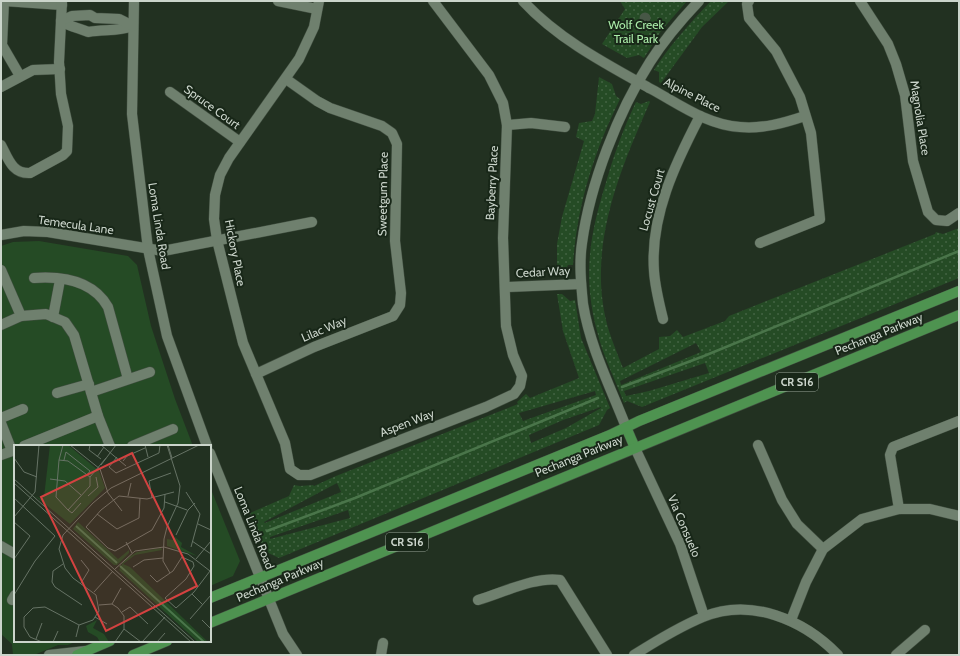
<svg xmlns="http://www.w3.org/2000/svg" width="960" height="656" font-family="Cabin,sans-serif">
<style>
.grass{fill:#254b25}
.park{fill:url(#park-dots);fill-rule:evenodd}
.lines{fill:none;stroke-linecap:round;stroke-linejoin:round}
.stream{stroke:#4a754a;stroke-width:2.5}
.building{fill:#475746}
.minor-casing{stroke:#414e40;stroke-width:11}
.major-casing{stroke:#414e40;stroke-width:11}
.minor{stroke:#6f806e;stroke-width:10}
.major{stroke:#4e9350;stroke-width:10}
.labels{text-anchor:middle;stroke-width:4;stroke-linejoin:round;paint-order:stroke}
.shield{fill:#182718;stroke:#95a195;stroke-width:1}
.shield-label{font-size:11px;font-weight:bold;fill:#cbd5cb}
.park-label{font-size:12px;fill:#abeda9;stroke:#182718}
.street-label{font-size:12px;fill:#cbd5cb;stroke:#182718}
.inset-river{fill:none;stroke:#4a754a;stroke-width:2}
.inset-road{fill:none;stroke:#667365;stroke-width:1}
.view{fill:#d44240;fill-opacity:0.15;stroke:#d44240;stroke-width:2}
.inset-edge{fill:none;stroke:#cbd5cb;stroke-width:2}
</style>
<defs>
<pattern id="park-dots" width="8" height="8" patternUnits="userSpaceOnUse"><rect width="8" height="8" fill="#254b25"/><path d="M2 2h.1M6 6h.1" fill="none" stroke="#436443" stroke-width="1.8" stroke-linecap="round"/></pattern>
</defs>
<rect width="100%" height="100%" fill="#223121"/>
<g class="grass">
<path d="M39,241L128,256L137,265L151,326L175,399L193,446H15V641H77L68,645H58L34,655H13L12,644L1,634V246L13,242Z"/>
<path d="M210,487L240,561L233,576L210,586Z"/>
</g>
<g class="park">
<path d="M620,1H687L661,31L644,58L639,55L627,58L602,44L625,9Z"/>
<path d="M711,1H729L702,27L661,83L659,82V72L654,70C670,45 690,23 711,1Z"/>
<path d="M599,77L612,84L616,96L620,99C594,152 577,205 573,265H568L563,274H557V244L562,217L584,141L576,137L579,123L592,121L595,114Z"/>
<path d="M649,101L650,102C619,172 585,252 609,331C613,343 618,356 623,368L659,349V337L670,336L677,330L683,337L725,321L729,316L935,234L936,232L943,234L959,228V278L642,407L627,401L624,403C615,379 603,356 597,331C582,274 590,234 607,179C615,152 624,127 636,102L641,104ZM696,343L701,352L621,385L620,381ZM705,363L709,373L649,391L626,396L624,391Z"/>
<path d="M557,294H562L570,301L575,300L581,338L610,408L607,410L599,425L279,558L264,551L250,513L289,496L294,485L300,486L313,485L314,486L336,476L518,404L517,402L526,394L530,398L579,378L563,331ZM595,391L596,395L523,421L519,413ZM601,407V408L566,428L531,443L529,435L563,420ZM337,483L341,492L265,523L264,522ZM348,510L350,518L270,539V537Z"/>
</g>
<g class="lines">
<g class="stream">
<path d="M622,387L704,356L959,251"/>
<path d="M267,531L355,498L598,398"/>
</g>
</g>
<circle class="building" cx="645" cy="18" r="5.5"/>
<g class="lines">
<g class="minor-casing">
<g id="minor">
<path d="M4,1L2,45L20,76"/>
<path d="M4,1L62,5"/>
<path d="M134,1L132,114L148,249L167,336L207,446"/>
<path d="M278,1L317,9"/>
<path d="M319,1L314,27L299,59L229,158L220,175L215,195L214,219L217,240L243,343L285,443L290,469L299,475H310L486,407L514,394L520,386L522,376L513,355L506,326L503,238L507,125L503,103L489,75L433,1"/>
<path d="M523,1C558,39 606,64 651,89C679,104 707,125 740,127C763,129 784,123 805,116"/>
<path d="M749,1L747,4L749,18L776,51L800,97L811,133L820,219L760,243"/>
<path d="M860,1L888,44L896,64L905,95L913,161L928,212L936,220L947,221L959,213"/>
<path d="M61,21C70,27 79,28 88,32C106,29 116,32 133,26"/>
<path d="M61,21L72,16L90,15L95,18L119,19L133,26"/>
<path d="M1,87L33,70L60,69"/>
<path d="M170,92L240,142"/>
<path d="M507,125L531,123L565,127"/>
<path d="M1,145C8,158 12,174 30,173L63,155L67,151L68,126L61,94L59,62L62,1"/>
<path d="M1,235L24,231L48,232L163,251L312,222"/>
<path d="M1,270L21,316L1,325"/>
<path d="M34,278C62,276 93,281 108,307L128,379"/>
<path d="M505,287L581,284"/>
<path d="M21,316L46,314L65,322L74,335L98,416L110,446"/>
<path d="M53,317L60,280"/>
<path d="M663,319C659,303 655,287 654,271C650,216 675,164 700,116"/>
<path d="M256,374L314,347L393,316L400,305L401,293L395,241L397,144L392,133L382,126L330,108L317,101L286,79"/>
<path d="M91,392L150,372"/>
<path d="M57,393L89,384"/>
<path d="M1,418L23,409"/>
<path d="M1,423L12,451"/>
<path d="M626,427C610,386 590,347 583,304C581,284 579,263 582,243C590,184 618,112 650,62C664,40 681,20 699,1"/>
<path d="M758,445L782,500L797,524L823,549"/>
<path d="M24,446L98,416"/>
<path d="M132,446L173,429"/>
<path d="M635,448L680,544L704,616"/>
<path d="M210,453L283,634L297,655"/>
<path d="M1,455L15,450"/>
<path d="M899,509L890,455L893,447L959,421"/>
<path d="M1,546L15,554"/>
<path d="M12,600L15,595"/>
<path d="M478,600C502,593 536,576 560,580L607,655"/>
<path d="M791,620L806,582L823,549L862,519L899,509H930L959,516"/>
<path d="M49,655L86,651"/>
<path d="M381,655L383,643"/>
<path d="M634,655C656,641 679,627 703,617C751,597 804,620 838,655"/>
<path d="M896,655L925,630"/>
</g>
</g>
<g class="major-casing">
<g id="major">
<path d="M626,427L635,448"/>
<path d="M210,598L610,435L639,421L959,291"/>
<path d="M210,623L959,315"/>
<path d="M77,655L110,641"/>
<path d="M133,655L167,641"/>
</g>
</g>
<use href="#minor" class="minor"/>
<use href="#major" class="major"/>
</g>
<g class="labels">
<g class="shield">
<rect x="776" y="373" width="42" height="18" rx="3"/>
<rect x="386" y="533" width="42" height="18" rx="3"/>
</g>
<g class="shield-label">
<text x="797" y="386">CR S16</text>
<text x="407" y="546">CR S16</text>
</g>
<g class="park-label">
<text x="636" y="29">Wolf Creek<tspan x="636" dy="14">Trail Park</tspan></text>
</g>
<g class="street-label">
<text transform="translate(692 95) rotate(27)" y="4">Alpine Place</text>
<text transform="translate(212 107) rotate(36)" y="4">Spruce Court</text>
<text transform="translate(920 118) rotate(81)" y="4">Magnolia Place</text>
<text transform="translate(492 183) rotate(-87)" y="4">Bayberry Place</text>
<text transform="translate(383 194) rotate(-89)" y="4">Sweetgum Place</text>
<text transform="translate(652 200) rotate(-74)" y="4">Locust Court</text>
<text transform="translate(76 225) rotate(8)" y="4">Temecula Lane</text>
<text transform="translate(159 226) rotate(81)" y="4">Loma Linda Road</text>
<text transform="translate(235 253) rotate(79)" y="4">Hickory Place</text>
<text transform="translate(543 272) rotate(-3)" y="4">Cedar Way</text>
<text transform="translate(324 329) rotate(-23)" y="4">Lilac Way</text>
<text transform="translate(879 334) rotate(-22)" y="4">Pechanga Parkway</text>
<text transform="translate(407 423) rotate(-21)" y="4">Aspen Way</text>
<text transform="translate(579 456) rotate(-22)" y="4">Pechanga Parkway</text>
<text transform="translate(684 526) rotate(67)" y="4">Via Consuelo</text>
<text transform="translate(254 528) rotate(68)" y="4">Loma Linda Road</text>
<text transform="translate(280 580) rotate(-23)" y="4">Pechanga Parkway</text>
</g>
</g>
<g transform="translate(14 445)">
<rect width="197" height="197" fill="#223121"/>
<path d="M36,0H54L60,5L85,26L91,43L56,79L21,51L27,54L30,52Z" fill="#254b25"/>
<path d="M64,77L104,114L115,105V108L103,120H100L59,84ZM161,92L168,98L167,102L183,111L153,101V94L159,95ZM147,103L148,105L121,110L109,119L116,122L194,197H184L105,125L110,115L123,107ZM83,175L79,183L90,189L95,197H86L83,192L74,187L72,181Z" fill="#254b25"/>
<path class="inset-river" d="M62,81L103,118M106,121L190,197"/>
<path class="inset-road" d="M49,0L45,15L54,16L76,32L92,13M56,0L86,24L94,48L108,66M76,0L75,5L87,14M87,0L112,21M131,0L134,12M153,0L166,41L164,58L153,82L150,94L149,116L156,128M154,0L158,13M83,12L90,2M103,12L95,22L102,28L145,8L146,0M0,13L10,27L23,32M45,15L42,52L54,65L76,41V32M50,15L52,7L76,26L73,30M109,16L113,11L131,3M87,20L102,0M0,34L181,197M36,34L51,36L67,50M0,38L177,197M172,47L186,69L177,102M151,49L150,63L138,85L101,106L94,103L72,82L87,65L105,51L133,54L160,47M74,51L84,42L82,32M114,51L117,38M0,53L41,91L21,116L0,150M138,53L135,36L157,28M151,57L173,65M54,65L58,68L67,58M83,69L103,84L125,73L126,53M0,72L21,47L25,0M0,77L16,91L0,114M184,79L197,85M162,90L174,65L181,58M178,96L197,109M112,97L118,108M182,114L197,96M49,119L39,126L38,137L41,142L68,160M119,122L130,115L149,113M101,124L121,106L150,102L174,109L196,126M136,130L143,137L159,126L168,112L179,117L180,121L172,134L151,153L162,163L180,147L196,126M67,138L75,125L67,115M80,147L99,126M178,149L189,160M98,159L107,143M85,160L98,159L104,163L110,171V184L101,197M108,167L116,162L134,179M81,172L93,179M176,174L197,150M188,175L197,184M110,184L127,197M62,192L65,180M22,194L28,178M28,197L16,192L10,182V172L19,163L31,162L65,180L79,175L85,166L82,150L59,133L51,123L45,104L49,90L79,58L97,43L185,0M39,197L44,186M128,197L151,172M143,197L151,188"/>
<path class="view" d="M118,8L183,141L92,186L27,52Z"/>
<rect width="197" height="197" class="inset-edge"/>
</g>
<rect width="960" height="656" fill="none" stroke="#cbd5cb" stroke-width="4"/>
</svg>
